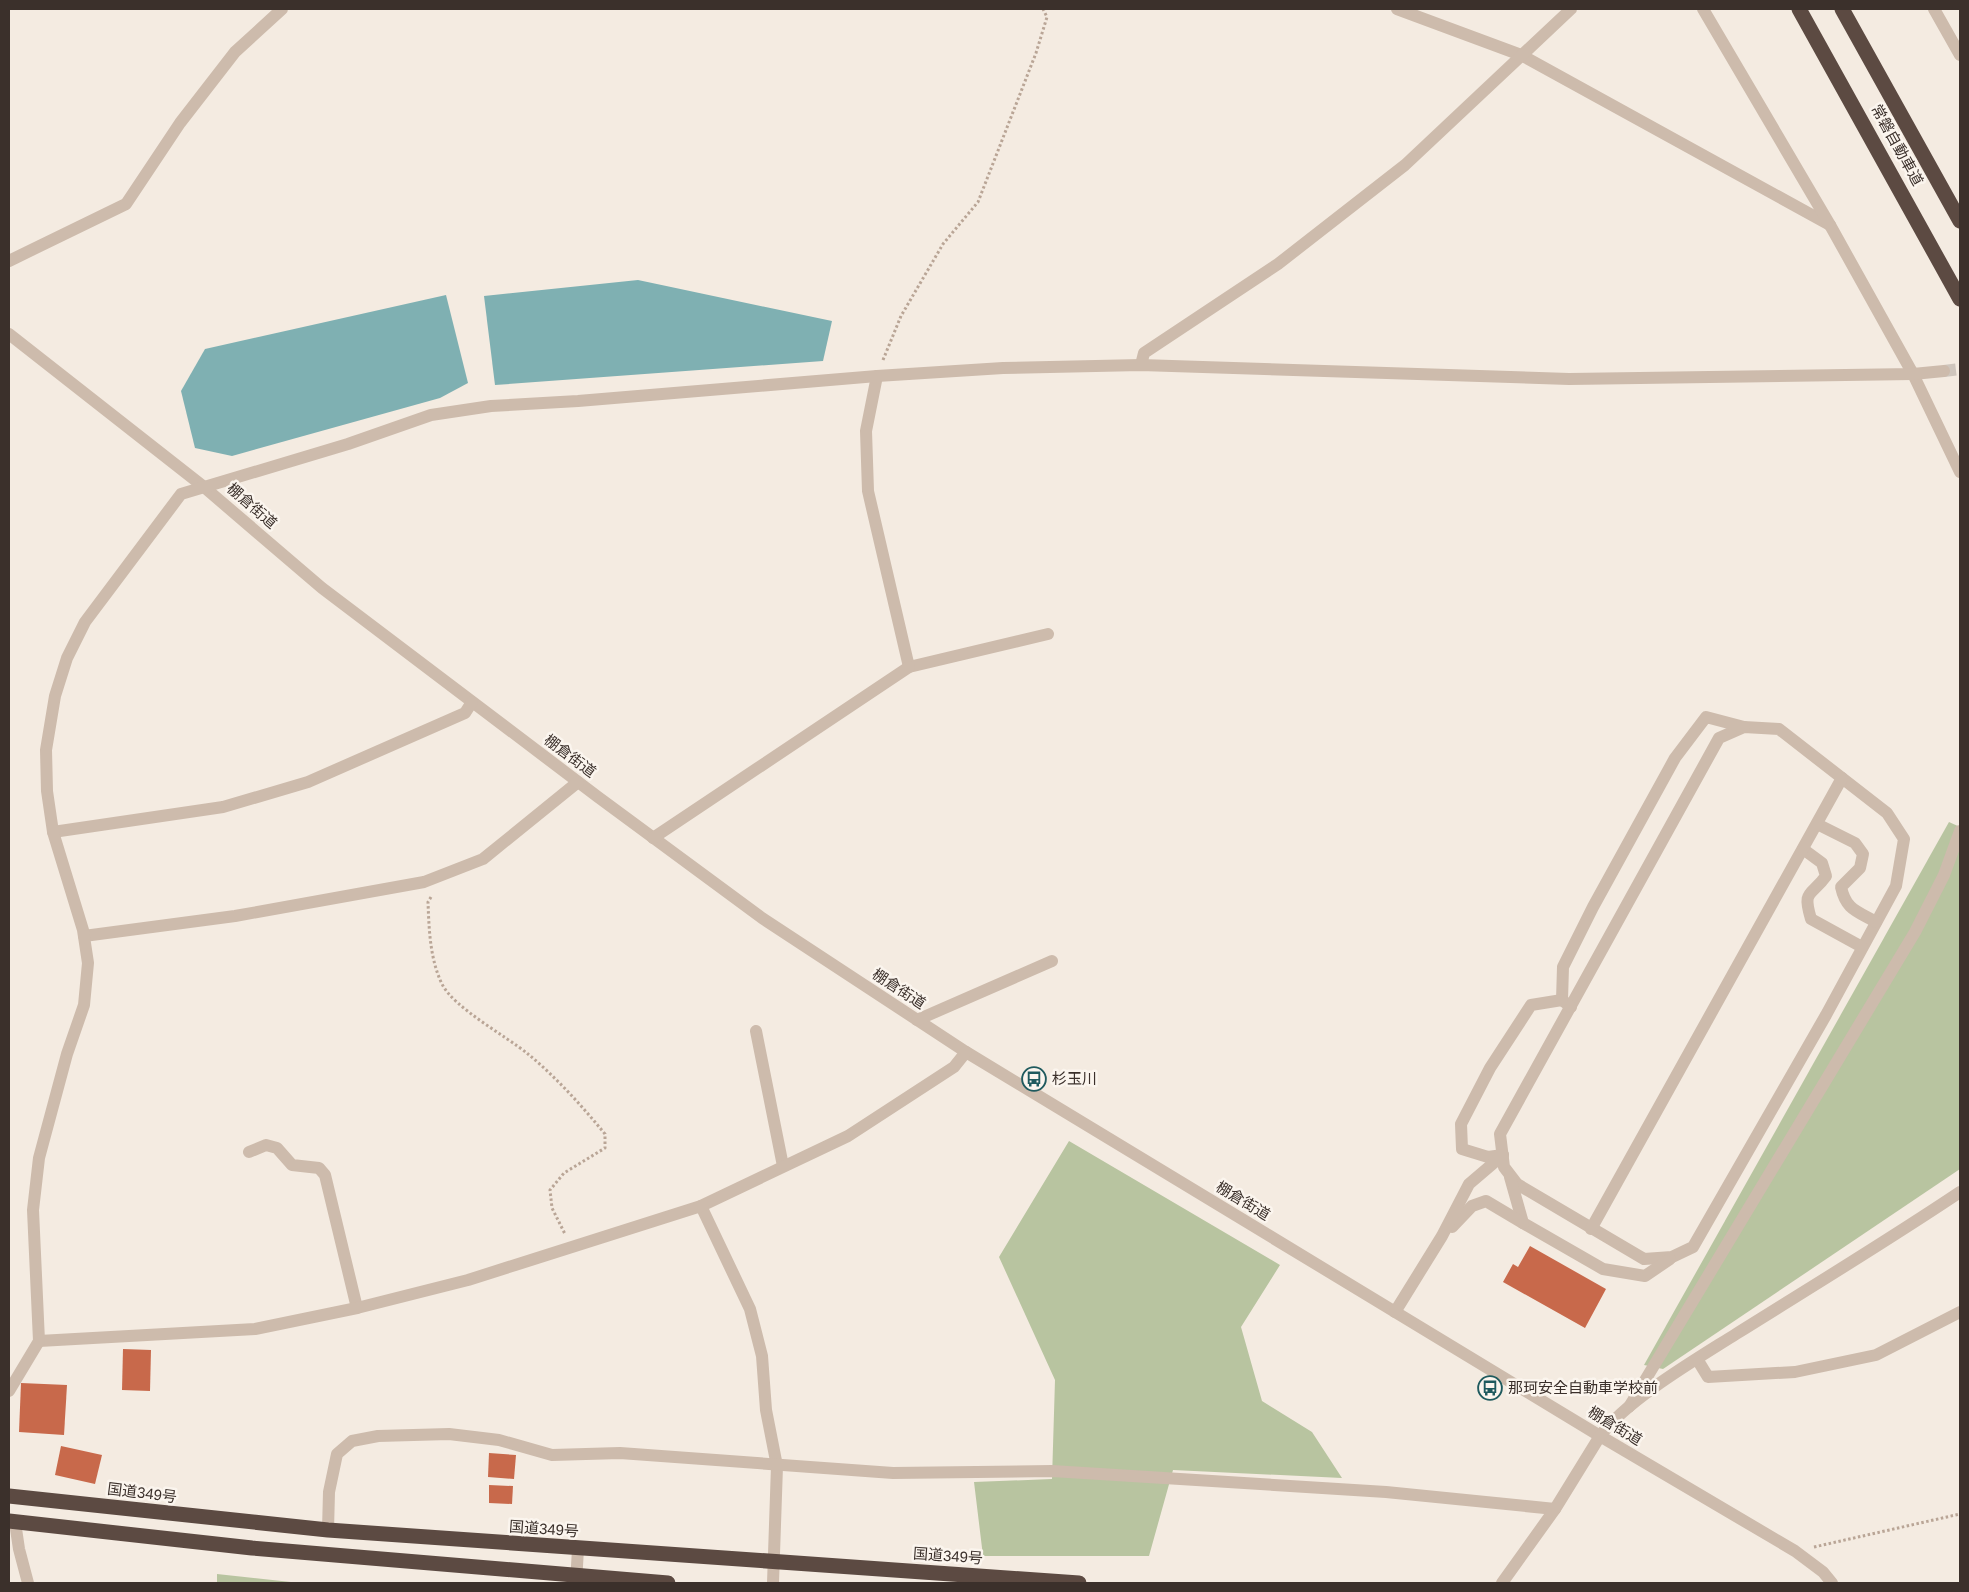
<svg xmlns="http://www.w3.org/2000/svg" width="1969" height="1592" font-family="Helvetica,'Noto Sans JP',sans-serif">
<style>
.green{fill:#b8c4a0}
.water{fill:#7fb0b2}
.building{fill:#c8694b}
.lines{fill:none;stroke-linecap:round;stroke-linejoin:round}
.minor-tunnel{stroke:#cfc6bd;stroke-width:12;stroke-dasharray:12 6;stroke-linecap:butt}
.path{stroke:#b9a596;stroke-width:3;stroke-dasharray:2.5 2.5;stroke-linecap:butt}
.minor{stroke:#cdbbac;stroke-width:12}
.highway{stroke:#5c4a42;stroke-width:15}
.labels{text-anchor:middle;stroke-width:5;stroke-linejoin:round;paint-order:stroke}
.street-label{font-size:15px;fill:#3b302b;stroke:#fbf5ee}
.poi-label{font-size:15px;fill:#3b302b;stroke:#fbf5ee;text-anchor:start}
</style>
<rect width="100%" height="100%" fill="#f4ebe1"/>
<g class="green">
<path d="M1949,822L1960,827V1169L1663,1369L1644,1365Z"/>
<path d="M1069,1141L1280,1265L1241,1327L1262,1401L1312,1432L1342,1478L1173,1470L1149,1556H983L974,1482L1052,1479L1055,1380L999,1257Z"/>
<path d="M217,1574L300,1583H217Z"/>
</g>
<g class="water">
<path d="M638,280L832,321L823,361L495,385L484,296Z"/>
<path d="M446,295L468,383L440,398L232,456L195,448L181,391L205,349Z"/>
</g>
<g class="building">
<path d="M1530,1246L1606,1289L1585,1328L1503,1282L1513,1264L1518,1267Z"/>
<path d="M123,1349L151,1350L150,1391L122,1390Z"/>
<path d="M21,1383L67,1385L64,1435L19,1432Z"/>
<path d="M61,1446L102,1455L95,1484L55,1475Z"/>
<path d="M489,1453L516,1455L514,1479L488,1477Z"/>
<path d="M489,1485L513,1486L512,1504L489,1503Z"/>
</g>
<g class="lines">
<path class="minor-tunnel" d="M1944,371L1960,369"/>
<g class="path">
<path d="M883,360L901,316L943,244L978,202L1036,53L1047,17L1043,9"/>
<path d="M431,897L428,902C429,930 430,959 442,984C454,1008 506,1036 528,1054C556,1077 582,1106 605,1134V1148L564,1173L550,1190L552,1208L565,1234"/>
<path d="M1814,1547L1960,1514"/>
</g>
<g class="minor">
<path d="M1397,9L1521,55L1830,225"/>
<path d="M1703,9L1830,225L1913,374L1960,472"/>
<path d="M1934,9L1960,55"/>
<path d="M9,261L126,204L180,123L235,52L282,9"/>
<path d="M9,334L204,487L322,588L598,797L762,918L966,1052L1600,1436L1795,1551L1823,1572L1832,1583"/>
<path d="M1141,365L1144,353L1278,264L1405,165L1571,9"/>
<path d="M877,376L866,431L868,491L909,667L1048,634"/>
<path d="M1744,727L1779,729L1887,813L1904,839L1896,886L1826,1015L1693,1247L1672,1257L1644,1259L1517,1184L1504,1167L1500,1134L1719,738Z"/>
<path d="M1817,824L1855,843L1863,854L1860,868L1841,887C1846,910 1857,911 1876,922"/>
<path d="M53,832L223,807L308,782L465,713L472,702"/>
<path d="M653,838L909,667"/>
<path d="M1803,849L1822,863L1826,876C1811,897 1802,889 1811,919L1862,947"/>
<path d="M84,936L235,916L424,882L483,859L578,782"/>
<path d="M1571,1007L1562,1000L1563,967L1593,907L1675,758L1706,717L1744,727"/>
<path d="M917,1020L1052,961"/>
<path d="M756,1031L783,1166"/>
<path d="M249,1152L266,1145L277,1148L292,1165L319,1168L325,1175L357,1308"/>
<path d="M1503,1155L1488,1157L1462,1149L1461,1124L1490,1068L1531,1005L1562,1000"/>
<path d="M1510,1177L1523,1223L1603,1269L1645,1276L1670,1259"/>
<path d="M701,1206L750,1309L762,1356L766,1410L777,1466L773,1583"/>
<path d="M1452,1227L1472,1206L1486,1201L1523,1223"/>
<path d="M1591,1229L1842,778"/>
<path d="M1395,1312L1442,1236L1469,1184L1503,1155"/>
<path d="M39,1341L255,1329L357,1308L468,1280L701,1206L848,1136L954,1067L966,1052"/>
<path d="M1697,1359L1708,1377L1795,1372L1876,1355L1960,1312"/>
<path d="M9,1391L39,1341L33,1210L39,1158L67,1054L84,1005L88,963L83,930L53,832L47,791L46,750L55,696L67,658L85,622L181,494L348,444L431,415L491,406L578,401L877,376L1003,368L1141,365L1569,379L1913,374L1944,371"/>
<path d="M1629,1407L1915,932L1944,875L1960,831"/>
<path d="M15,1522L19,1549L28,1583"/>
<path d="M328,1530L329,1492L337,1454L352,1441L378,1436L449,1434L499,1440L552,1455L620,1453L893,1473L1052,1471L1386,1492L1555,1509"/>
<path d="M576,1583L578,1549"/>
<path d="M1502,1583L1555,1509L1600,1436C1628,1399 1695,1360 1736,1334C1811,1287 1887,1241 1960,1192"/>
</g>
<g class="highway">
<path d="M1799,9L1960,299"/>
<path d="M1842,9L1960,221"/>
<path d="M9,1496L328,1530L1079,1583"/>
<path d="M9,1521L252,1548L668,1583"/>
</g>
</g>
<defs>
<g id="bus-ring" transform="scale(1.25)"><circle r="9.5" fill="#fbf5ee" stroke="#1f5a5e" stroke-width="1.5"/><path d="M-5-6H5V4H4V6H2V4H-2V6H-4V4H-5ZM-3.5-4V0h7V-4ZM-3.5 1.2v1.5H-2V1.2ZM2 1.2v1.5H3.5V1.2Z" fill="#1f5a5e"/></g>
</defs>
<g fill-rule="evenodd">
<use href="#bus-ring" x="1034" y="1079"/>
<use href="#bus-ring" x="1490" y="1388"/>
</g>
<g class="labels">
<g class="street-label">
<text transform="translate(1897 145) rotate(61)" y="5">常磐自動車道</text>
<text transform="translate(252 506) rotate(41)" y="5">棚倉街道</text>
<text transform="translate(570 756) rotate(37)" y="5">棚倉街道</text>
<text transform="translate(899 989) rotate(33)" y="5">棚倉街道</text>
<text transform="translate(1243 1201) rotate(31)" y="5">棚倉街道</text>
<text transform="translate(1615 1426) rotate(31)" y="5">棚倉街道</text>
<text transform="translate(142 1493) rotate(7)" y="5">国道349号</text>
<text transform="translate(544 1529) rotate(4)" y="5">国道349号</text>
<text transform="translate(948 1556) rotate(4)" y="5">国道349号</text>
</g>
<g class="poi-label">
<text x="1052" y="1084">杉玉川</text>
<text x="1508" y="1393">那珂安全自動車学校前</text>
</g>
</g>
<rect width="1969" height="1592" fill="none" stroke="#3b302b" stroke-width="20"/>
</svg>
